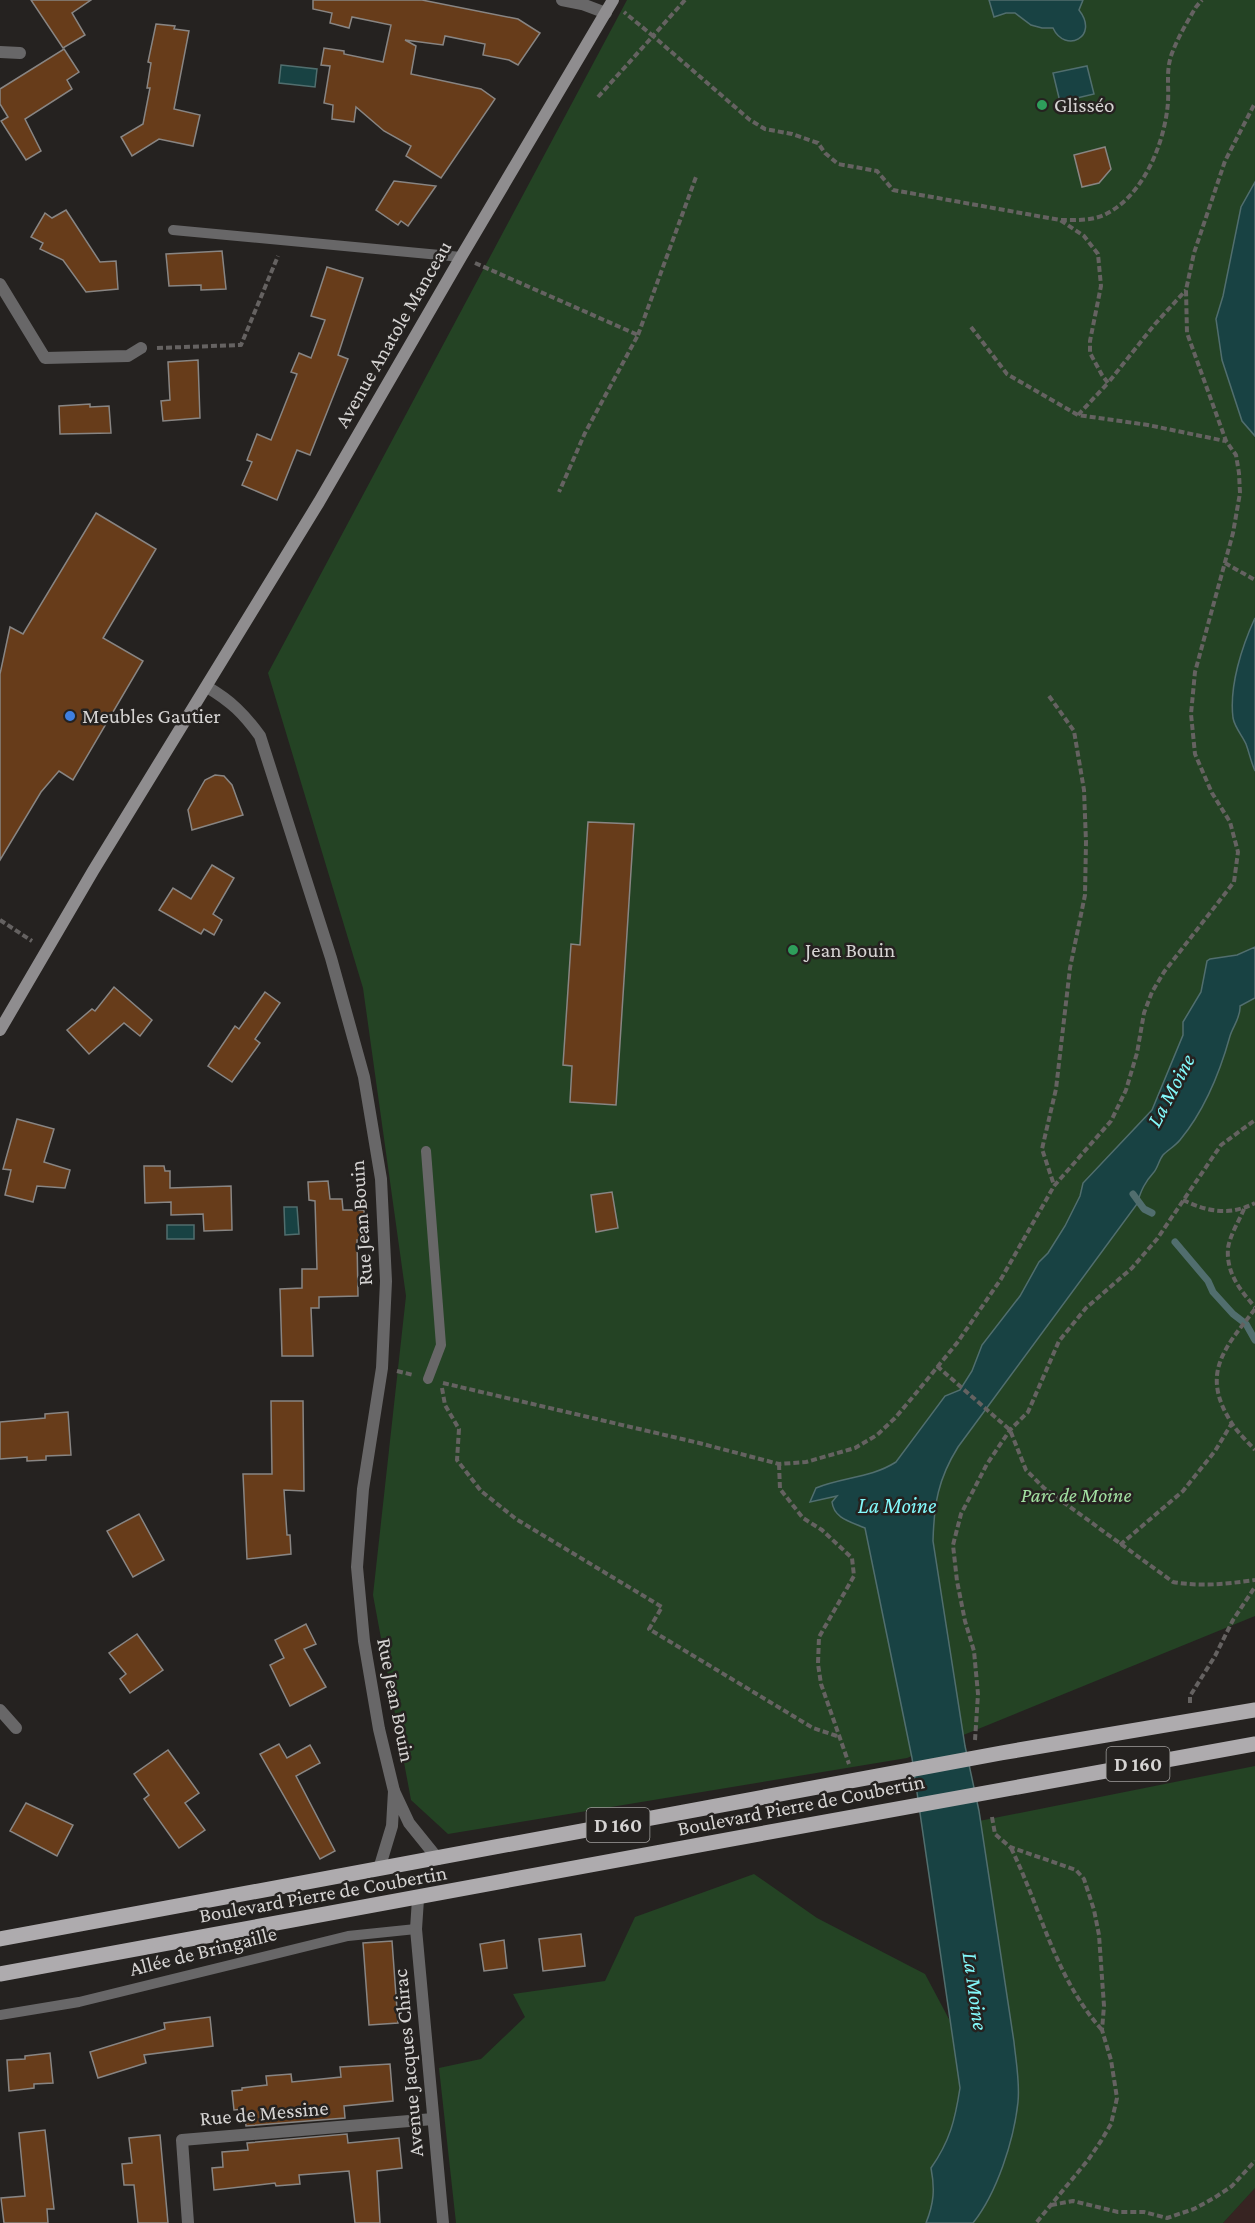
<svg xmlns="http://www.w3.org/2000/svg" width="1255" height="2223" font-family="'Crimson Pro',serif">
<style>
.industrial{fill:#372422}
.green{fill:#244324}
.water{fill:#184243;stroke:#516e6e;stroke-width:1.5}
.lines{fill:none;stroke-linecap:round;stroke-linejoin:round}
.stream{stroke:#516e6e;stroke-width:7}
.building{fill:#673c1a;stroke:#888583;stroke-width:1.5}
.path{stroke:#656261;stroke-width:4;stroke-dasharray:6 3;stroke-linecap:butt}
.service{stroke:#686768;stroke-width:10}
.minor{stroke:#686768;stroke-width:12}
.tertiary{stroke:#686768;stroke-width:12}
.secondary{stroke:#8f8d8f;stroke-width:12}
.primary{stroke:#aeabae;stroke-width:15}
.leisure-dot{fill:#2e9e5b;stroke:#252220;stroke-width:2}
.shop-dot{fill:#3f7fe0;stroke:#252220;stroke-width:2}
.labels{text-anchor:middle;stroke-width:5;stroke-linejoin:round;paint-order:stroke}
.shield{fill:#252220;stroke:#a19f9d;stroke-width:1.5}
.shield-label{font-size:20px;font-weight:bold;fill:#d6d4d3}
.poi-label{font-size:21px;fill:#d6d4d3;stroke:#252220;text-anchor:start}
.street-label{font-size:21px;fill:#d6d4d3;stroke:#252220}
.park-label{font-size:21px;font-style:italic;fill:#a2e0a1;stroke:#252220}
.water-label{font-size:22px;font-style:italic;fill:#83f9fb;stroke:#252220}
</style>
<rect width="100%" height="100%" fill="#252220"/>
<path class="industrial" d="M1255,2188V2223H1223Z"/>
<g class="green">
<path d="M627,0H1255V1616L907,1758L448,1834L411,1800L373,1595L406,1296L363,988L268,673Z"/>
<path d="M1255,1766V2188L1223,2223H973C1003,2185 1018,2126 1018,2079L979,1821Z"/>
<path d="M754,1874L817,1918L925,1974L950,2021L960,2088L953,2129L941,2153L931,2168C935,2189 934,2203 926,2223H456L439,2068L481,2059L525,2017L513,1994L605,1981L635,1917Z"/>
</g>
<g class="water">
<path d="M989,0H1083L1079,10C1100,37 1065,54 1053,28H1042L1031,25L1015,13H1006L994,17Z"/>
<path d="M281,65L317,69L315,87L279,83Z"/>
<path d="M1087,66L1094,94L1060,102L1053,73Z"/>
<path d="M1255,182V436L1242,421L1222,360L1216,319L1223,296L1241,207Z"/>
<path d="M1255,618V771C1251,762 1249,752 1246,744C1242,735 1235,728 1233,718C1229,686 1242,646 1255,618Z"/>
<path d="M1255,947V998L1240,1006C1241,1017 1233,1026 1230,1036C1220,1072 1204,1111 1180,1140C1175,1146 1168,1150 1163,1155C1159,1160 1158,1167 1154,1172C1145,1182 1141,1190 1137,1204L958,1447C938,1479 934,1504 933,1541L965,1746L979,1811L1014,2042C1016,2062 1020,2082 1018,2102C1014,2140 997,2193 973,2223H926C934,2203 935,2189 931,2168C950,2141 955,2120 960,2088L912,1758L865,1528C852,1522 834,1519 832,1502L837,1496L810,1502L816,1488C843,1477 871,1478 896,1462L945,1396L960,1390L972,1371L982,1345L1020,1296L1039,1262L1048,1253L1065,1226L1080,1196L1083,1183L1152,1110L1183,1035V1022L1201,992L1207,961L1210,959L1237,955Z"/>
<path d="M284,1207H297L299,1234L285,1235Z"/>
<rect x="167" y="1225" width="27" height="14"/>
</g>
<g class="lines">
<g class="stream">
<path d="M1133,1194L1144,1209L1152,1213"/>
<path d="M1175,1242L1208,1281L1213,1292L1233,1314L1246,1324L1255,1340"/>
</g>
</g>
<g class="building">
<path d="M31,0H91L72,13L85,35L63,48Z"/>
<path d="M313,0H422L518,19L540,33L518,65L509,60L483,55L485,44L445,36L443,45L405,40L416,46L411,74L481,89L495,99L441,178L406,156L411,146L384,131L356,107L354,122L332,119L333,105L324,103L330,66L321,65L324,48L344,51V54L383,62L391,25L352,17L349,28L330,23L332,13L313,9Z"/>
<path d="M156,24L175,26L174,29L189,31L174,109L200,115L193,146L159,139L132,156L121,137L143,124L150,88H147L151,63L148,62Z"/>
<path d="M64,49L79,72L67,80L72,89L25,119L41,151L26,160L1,121L8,117L0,104V89Z"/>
<path d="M1105,147L1111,169L1099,183L1082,187L1074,155Z"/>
<path d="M394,181L436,186L408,226L401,221L398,225L376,210Z"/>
<path d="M66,210L100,262L116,261L118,289L86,292L63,260L40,249L43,243L31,237L45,213L52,218Z"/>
<path d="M222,251L226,289L201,290V285L169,286L166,254Z"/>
<path d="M327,267L363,278L338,355L348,359L310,455L297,450L277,500L242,485L252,462L247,460L257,434L271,440L297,374L291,372L299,353L311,358L325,320L311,316Z"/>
<path d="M198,360L200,418L163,421L161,401L170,400L168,362Z"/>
<path d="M90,404V407L109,406L111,433L60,434L59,406Z"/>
<path d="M96,513L156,549L103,638L143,661L73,780L59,771L41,792L0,860V674L10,627L23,634Z"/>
<path d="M215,775L224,776L232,785L243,815L192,830L188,810L205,780Z"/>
<path d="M588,822L634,824L616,1105L570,1102L572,1066L563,1065L571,944L580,945Z"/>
<path d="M212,865L234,878L213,914L222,920L214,935L204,929L201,934L159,910L173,888L191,899Z"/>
<path d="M114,987L152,1020L140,1036L124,1023L89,1054L67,1030L92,1009L95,1011Z"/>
<path d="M265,992L280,1003L255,1039L260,1043L232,1082L208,1066L235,1026L239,1029Z"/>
<path d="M17,1119L54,1129L44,1162L70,1170L65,1188L37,1186L33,1202L5,1195L11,1170L3,1169Z"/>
<path d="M144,1166H164L165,1171H170V1188L231,1186L232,1230L204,1231L203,1214L171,1215V1202L145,1203Z"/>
<path d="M328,1181L330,1199H342L343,1210H364L365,1239L357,1240L358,1296L319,1297V1308H311L313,1356H282L280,1289L302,1288V1269H317L315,1201L309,1200L308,1182Z"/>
<path d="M612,1192L618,1228L596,1232L591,1195Z"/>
<path d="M271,1401H303L304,1491L284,1490L287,1535H290L291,1554L247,1559L243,1474H272Z"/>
<path d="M68,1412L71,1455L46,1456V1460L27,1461V1457L0,1459V1422L45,1418V1414Z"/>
<path d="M139,1514L164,1560L133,1577L107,1531Z"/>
<path d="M306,1624L316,1644L304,1649L326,1687L290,1706L270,1665L284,1658L275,1640Z"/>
<path d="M137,1634L163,1670L130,1693L120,1679L126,1674L109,1653Z"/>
<path d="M279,1744L287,1758L310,1745L320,1763L296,1776L335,1851L320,1859L260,1754Z"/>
<path d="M168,1750L199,1793L185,1803L205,1830L179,1848L144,1799L149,1795L134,1774Z"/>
<path d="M26,1803L73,1825L57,1856L10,1831Z"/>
<path d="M581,1934L585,1966L543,1971L539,1939Z"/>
<path d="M504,1940L507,1968L484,1971L480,1944Z"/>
<path d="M392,1941L398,2023L369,2025L363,1943Z"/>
<path d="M210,2017L213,2046L144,2055L146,2063L98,2078L90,2052L165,2029L164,2023Z"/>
<path d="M50,2053L53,2083L34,2084V2088L9,2091L7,2060L25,2059V2056Z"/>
<path d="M390,2064L393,2101L344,2106L345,2118L246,2126L244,2109L234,2110L232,2091L242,2090V2088L267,2085L266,2076L291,2074L292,2082L341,2077L340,2067Z"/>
<path d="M45,2130L54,2209H47L48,2223H4L1,2198L25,2196L19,2133Z"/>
<path d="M347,2134L348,2143L399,2138L402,2168L377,2171L380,2223H355L349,2171L299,2175L300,2184L276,2186L275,2183L214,2190L212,2168L223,2167L222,2152L248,2150L247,2143Z"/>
<path d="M160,2135L168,2223H138L134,2185H124L122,2164L132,2163L129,2138Z"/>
</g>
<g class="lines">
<g class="path">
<path d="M685,0L653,36L750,120L765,129L792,134L818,143L825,153L838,164L877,171L893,190L1060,220L1084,236L1098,254L1101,286L1090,341V353L1102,375L1108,383L1155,324L1186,290"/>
<path d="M598,97L653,36L624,12"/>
<path d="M1061,220C1075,220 1093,221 1106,214C1144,195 1165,142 1168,102C1169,86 1166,72 1171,56C1177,39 1187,22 1196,7L1202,0"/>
<path d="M475,263L638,335L585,433L559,492"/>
<path d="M971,327L1007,374L1078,415L1148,425L1225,441"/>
<path d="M638,335L696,177"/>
<path d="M157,348L241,345L278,256"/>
<path d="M1078,415L1108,383"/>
<path d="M1225,563L1255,580"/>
<path d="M1049,696L1074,731L1084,790L1086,842L1085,895L1070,968L1056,1089L1042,1149L1054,1185"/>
<path d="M0,920L32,941"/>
<path d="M1183,1200C1208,1212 1230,1216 1255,1203"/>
<path d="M1244,1209C1239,1221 1230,1235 1228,1248C1226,1273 1240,1290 1255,1307"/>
<path d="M1255,1309C1225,1348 1200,1373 1231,1422C1237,1432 1247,1441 1255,1450"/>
<path d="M937,1366L1010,1430L1026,1470L1044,1488L1173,1582C1201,1587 1226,1584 1255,1580"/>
<path d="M397,1371L413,1375"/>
<path d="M443,1383L699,1443L779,1464L806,1462L855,1448L877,1435L895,1418L912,1398L957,1343L1001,1279L1054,1186L1111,1121L1126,1090L1137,1053L1144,1013L1152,992L1164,972L1234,882L1238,852L1230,822L1212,793L1195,754L1191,714L1195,672L1233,533L1240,493L1239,473L1236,455L1226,441L1187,333L1186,290L1194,253L1225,161L1255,103"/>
<path d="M442,1388L445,1405L459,1429L457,1460L481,1491L516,1519L662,1607L649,1629L813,1728L840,1737"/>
<path d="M779,1464L780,1489L803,1518L822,1530L852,1558L854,1576L819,1637L818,1664L821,1684L849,1764"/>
<path d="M1120,1545L1183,1491L1215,1451L1232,1423"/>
<path d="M1190,1703V1696L1215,1656L1233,1620L1255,1587"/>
<path d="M975,1740L978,1694L974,1651L965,1621L957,1581L953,1545L961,1514L987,1464L1010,1430L1028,1412L1059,1341L1086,1308L1132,1268L1157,1239L1221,1145L1255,1120"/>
<path d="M992,1817L995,1834L1010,1847L1076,1870L1084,1879L1094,1910L1099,1935L1104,2006L1102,2030L1111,2060L1117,2098L1111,2124L1101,2141L1088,2160L1036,2223"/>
<path d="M1011,1848C1042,1911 1054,1976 1102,2030"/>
<path d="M1051,2205L1073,2201L1118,2212H1144L1167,2218L1194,2209L1214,2198L1232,2186L1255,2161"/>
</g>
<g class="service">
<path d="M173,230L461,257"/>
<path d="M426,1151L441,1345L428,1379"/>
<path d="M0,2015L79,2002L348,1936L416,1929"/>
</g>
<g class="minor">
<path d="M0,52L20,53"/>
<path d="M0,284L45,358L128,356L141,348"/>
<path d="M207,687C231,701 244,714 260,736L331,958L364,1077L381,1179L386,1281L382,1368L363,1489L357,1567L364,1641L379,1729L394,1791"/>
<path d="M0,1710L16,1728"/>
<path d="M379,1869L392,1826L394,1791L409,1823L438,1859"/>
<path d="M188,2223L182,2140L433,2119"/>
</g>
<g class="tertiary">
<path d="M562,0L582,4L606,13"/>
<path d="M418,1899L416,1929L443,2223"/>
</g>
<path class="secondary" d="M0,1030L93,871L319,502L461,257L613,0"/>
<g class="primary">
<path d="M0,1939L1001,1753L1255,1710"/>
<path d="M0,1974C419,1898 836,1818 1255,1744"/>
</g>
</g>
<g class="leisure-dot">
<circle cx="1042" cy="105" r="6"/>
<circle cx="793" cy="950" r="6"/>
</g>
<circle class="shop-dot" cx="70" cy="716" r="6"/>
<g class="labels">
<g class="shield">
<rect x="1106.5" y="1747" width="63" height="34" rx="4.5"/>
<rect x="586.5" y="1808" width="63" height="34" rx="4.5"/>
</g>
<g class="shield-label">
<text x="1138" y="1771">D 160</text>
<text x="618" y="1832">D 160</text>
</g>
<g class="poi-label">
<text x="1054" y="112">Glisséo</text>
<text x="82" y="723">Meubles Gautier</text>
<text x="805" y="957">Jean Bouin</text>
</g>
<g class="street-label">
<text transform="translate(393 334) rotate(-60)" y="7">Avenue Anatole Manceau</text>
<text transform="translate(361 1223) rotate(-94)" y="7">Rue Jean Bouin</text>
<text transform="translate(396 1700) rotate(79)" y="7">Rue Jean Bouin</text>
<text transform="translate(801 1805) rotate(-11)" y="7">Boulevard Pierre de Coubertin</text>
<text transform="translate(323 1894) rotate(-10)" y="7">Boulevard Pierre de Coubertin</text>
<text transform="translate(203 1951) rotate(-14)" y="7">Allée de Bringaille</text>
<text transform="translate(408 2063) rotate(-95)" y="7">Avenue Jacques Chirac</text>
<text transform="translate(264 2113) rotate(-5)" y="7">Rue de Messine</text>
</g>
<g class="park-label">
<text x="1076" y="1502">Parc de Moine</text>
</g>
<g class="water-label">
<text transform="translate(1170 1090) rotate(-62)" y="8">La Moine</text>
<text x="897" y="1513">La Moine</text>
<text transform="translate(976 1991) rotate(82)" y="8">La Moine</text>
</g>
</g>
</svg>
